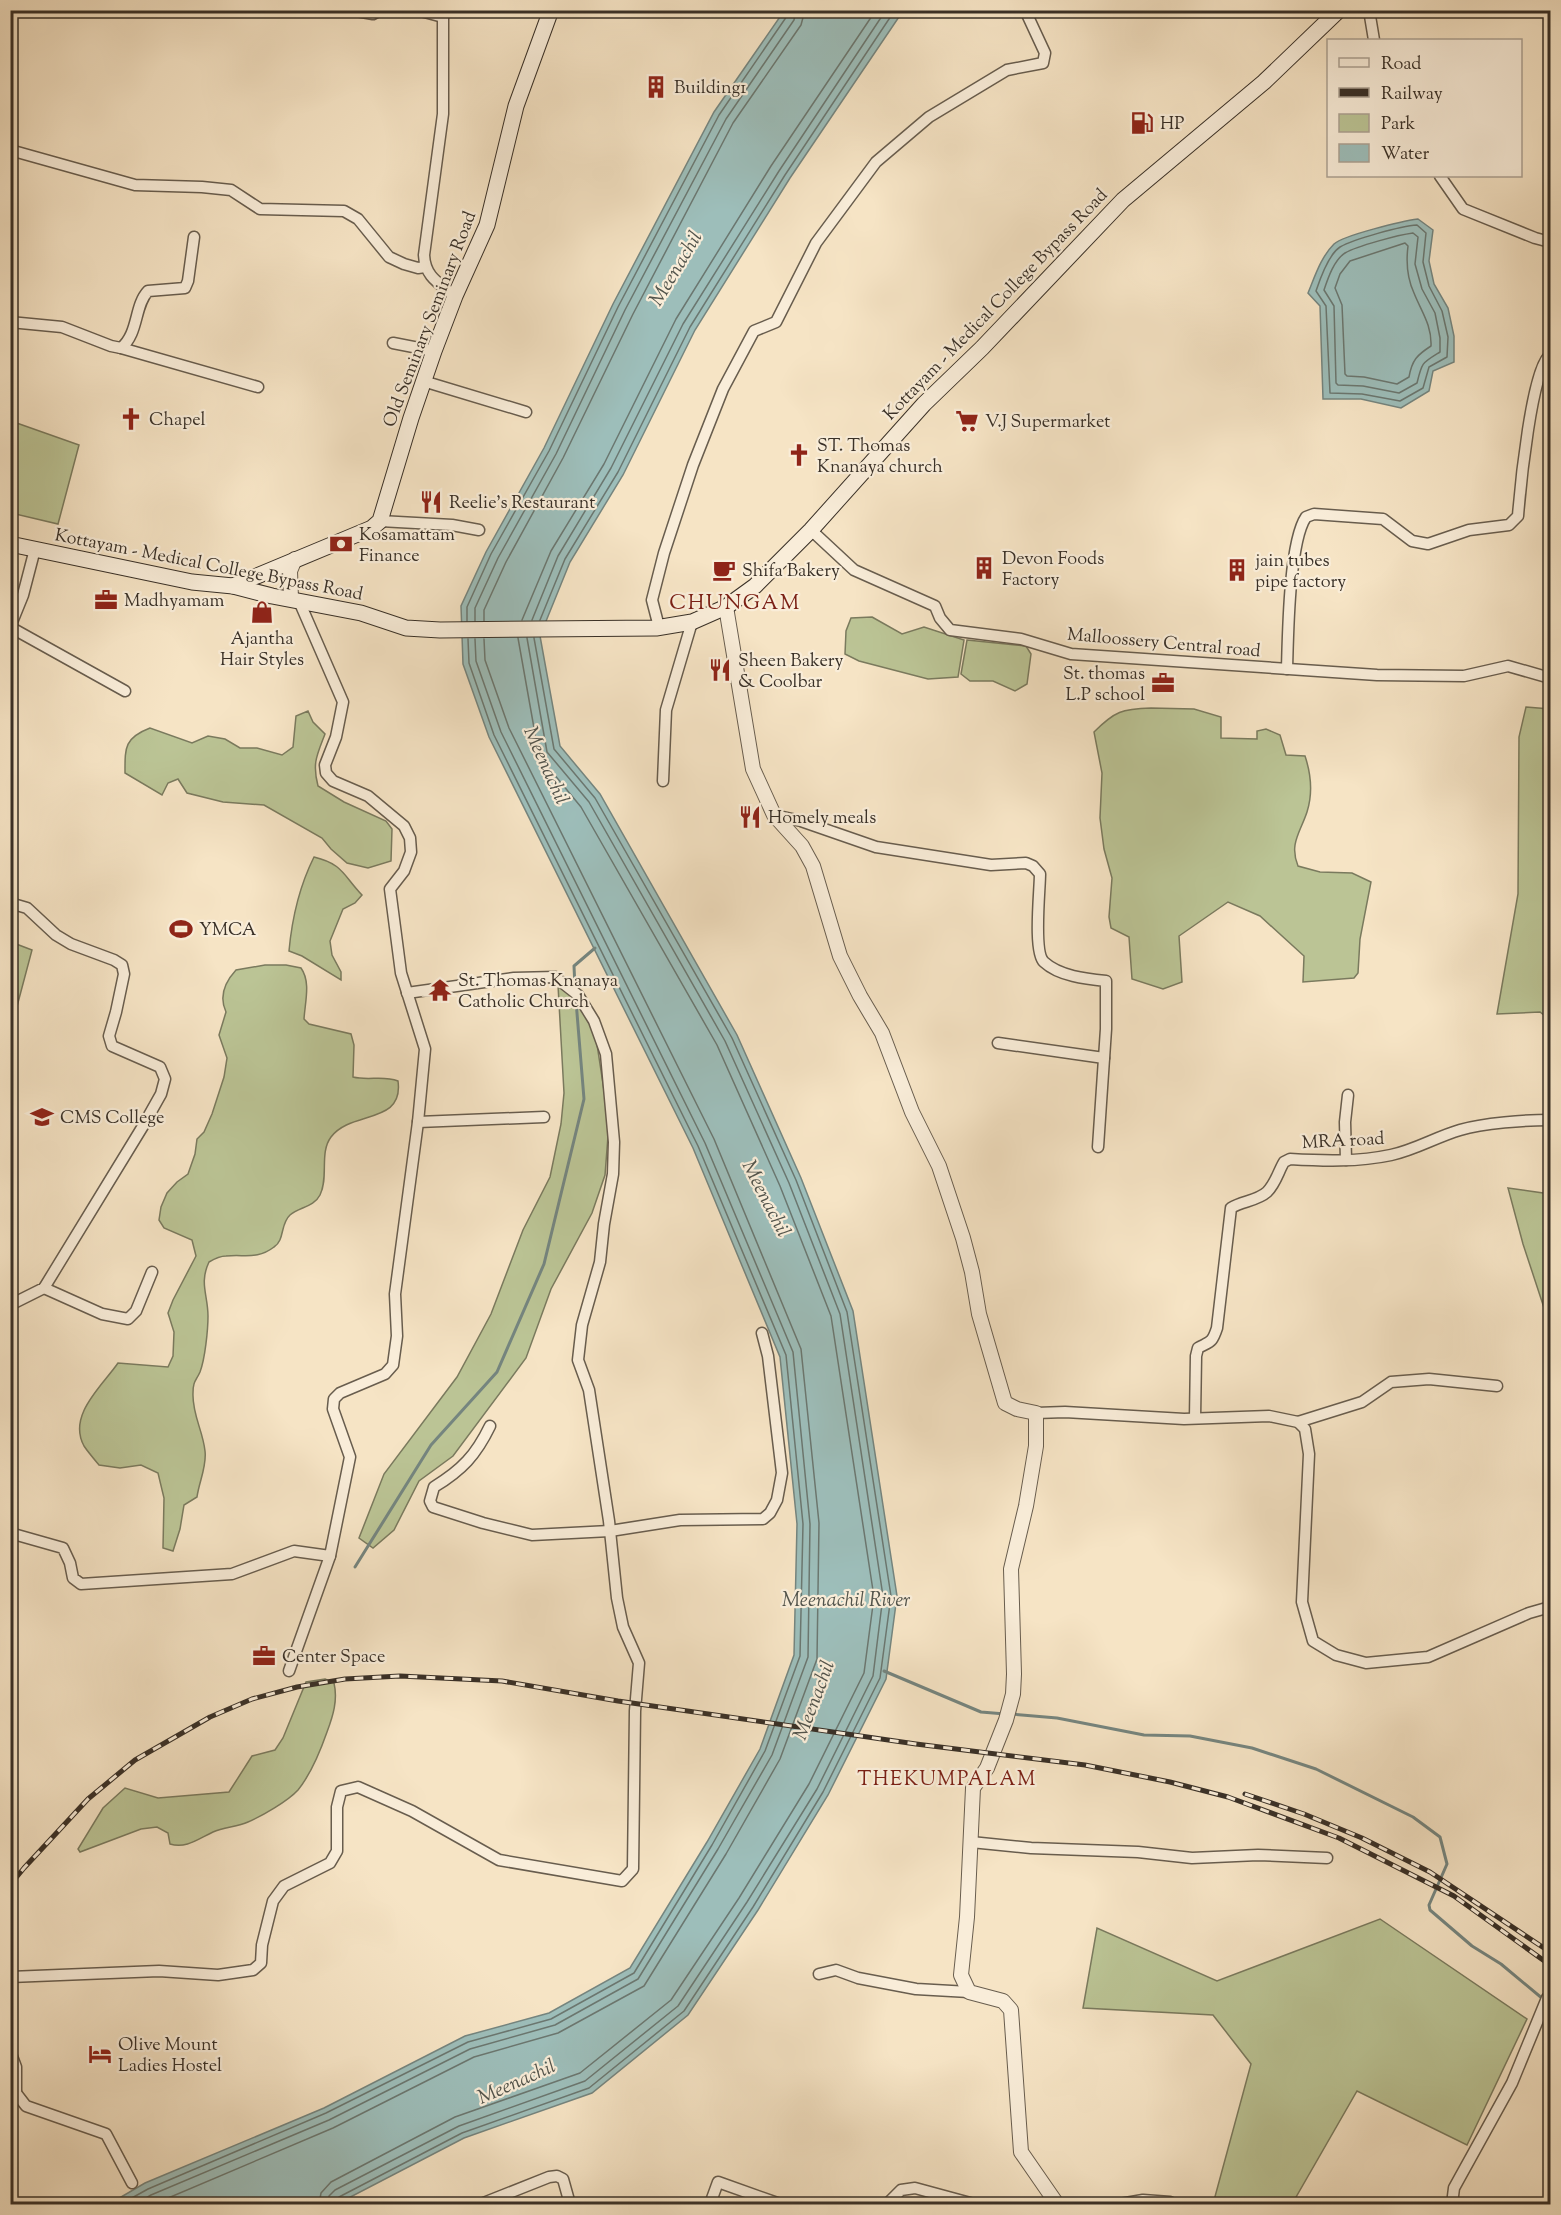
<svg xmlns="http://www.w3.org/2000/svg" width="1561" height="2215" font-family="'Sorts Mill Goudy',serif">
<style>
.green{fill:#bbc495;stroke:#7a7a5e;stroke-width:1.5}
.water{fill:#9dbeba;stroke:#75857f;stroke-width:1.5}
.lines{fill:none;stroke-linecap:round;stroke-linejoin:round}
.shore{stroke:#6b7770;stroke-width:1.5}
.stream{stroke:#75857f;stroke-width:3}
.minor-casing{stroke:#685d4e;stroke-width:13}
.tertiary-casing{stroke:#685d4e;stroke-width:16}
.secondary-casing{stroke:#393027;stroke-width:17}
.minor{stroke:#f9edd9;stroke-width:10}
.tertiary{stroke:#f9edd9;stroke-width:14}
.secondary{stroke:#f9edd9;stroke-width:15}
.rail-casing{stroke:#393027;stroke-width:5}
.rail{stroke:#f9edd9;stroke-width:3;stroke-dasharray:9;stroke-linecap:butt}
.labels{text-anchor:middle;stroke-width:4.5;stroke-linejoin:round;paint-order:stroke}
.poi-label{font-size:18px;fill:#393027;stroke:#f9edd9;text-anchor:start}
.street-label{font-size:18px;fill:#393027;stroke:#f9edd9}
.water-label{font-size:20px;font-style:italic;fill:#52544c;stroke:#f9edd9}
.neighbourhood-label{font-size:20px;letter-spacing:1.5px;fill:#7a1f14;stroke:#f9edd9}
.quarter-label{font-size:21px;letter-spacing:1.5px;fill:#7a1f14;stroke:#f9edd9}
</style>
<rect width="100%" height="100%" fill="#f6e4c5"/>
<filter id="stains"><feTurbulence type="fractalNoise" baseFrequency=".00333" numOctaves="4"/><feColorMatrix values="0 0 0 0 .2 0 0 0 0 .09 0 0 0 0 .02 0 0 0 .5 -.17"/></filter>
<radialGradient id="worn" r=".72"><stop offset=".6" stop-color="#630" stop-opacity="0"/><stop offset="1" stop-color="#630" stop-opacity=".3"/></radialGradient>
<g class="green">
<path d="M11,421L79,445L58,524L11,513Z"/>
<path d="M872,617L902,634L924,627L964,640L958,677L928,679L859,661L845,654L846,631L851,618Z"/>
<path d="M967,640L1026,646L1031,654L1027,684L1015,691L993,681H970L961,674Z"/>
<path d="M1526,707L1550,709V1020L1540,1012L1497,1014L1518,894L1519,737Z"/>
<path d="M1151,708L1194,709L1221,717V738L1257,739V731L1266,729L1280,735L1286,755L1305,756C1311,774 1313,793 1307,812C1300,833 1289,844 1298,866L1320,872L1352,873L1371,882L1360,939L1358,973L1354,978L1303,982L1304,956L1260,916L1228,902L1179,936L1182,982L1163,989L1132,979L1129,937L1111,928L1109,917L1112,878L1104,849L1100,818L1102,773L1094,732C1115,711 1122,709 1151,708Z"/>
<path d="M308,711L313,722L325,734C317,755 312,763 318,786L344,802L386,821L392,829L391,861L368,868L347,863L331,849L322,838L264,805L223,802L187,793L178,779L168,783L162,795L125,773C125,748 124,738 150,728L192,743L208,736L225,739L240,748H257L282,755L293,747L296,716Z"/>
<path d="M314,857C343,864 343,875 362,895L355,903L343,909L330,941L332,955L341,972V980L302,956L289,951C292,918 299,887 314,857Z"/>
<path d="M11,942L32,950L11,1029Z"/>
<path d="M265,965H286L301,968C311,982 305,1002 304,1019L309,1024L351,1034L354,1045L353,1077C369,1081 383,1075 398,1081C404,1125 351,1110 331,1137C319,1153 329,1177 320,1195C314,1207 299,1207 290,1215C280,1224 285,1240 274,1247C257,1260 245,1254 226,1256C220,1256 214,1259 209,1262C199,1283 208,1295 208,1316C208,1330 205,1359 200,1372C196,1381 193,1381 193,1393C192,1414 203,1431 205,1451C207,1466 199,1482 197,1497L184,1505L180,1529L173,1551L163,1548L164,1498L158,1473L141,1465L120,1468L99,1465C94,1459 88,1452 84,1446C67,1415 103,1385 118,1363L168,1367L173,1356L174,1332L168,1313L173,1300L196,1256L192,1240L164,1228L159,1220L161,1207L167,1193L177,1182L188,1174L195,1154L197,1139L204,1132L212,1114L224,1077L227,1058L219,1035L226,1012C219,997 225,982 236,970Z"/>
<path d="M558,985L577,996L596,1038L609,1123L605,1175L592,1213L551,1289L526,1358L453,1456L419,1481L394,1530L373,1548L359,1538L384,1474L457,1377L491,1314L523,1230L550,1177L561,1124L564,1093Z"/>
<path d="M1508,1188L1550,1194V1326L1523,1244Z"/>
<path d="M325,1679L334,1683C338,1700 333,1716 327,1732C320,1752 311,1774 298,1790C288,1801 262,1816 248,1822C237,1827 224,1827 213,1832C198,1839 186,1849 170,1844L168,1833L157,1827L141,1829L80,1852L78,1849L103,1808L125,1788L158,1798L229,1792L252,1756L275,1750L283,1738L306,1682Z"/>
<path d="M1380,1919L1527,2019L1467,2145L1357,2091L1292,2204H1213L1251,2064L1213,2015L1083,2008L1097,1928L1217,1981Z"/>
</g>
<g class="water">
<path d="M784,11H903L790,178L695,330L623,475L570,562L540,636L560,746L600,794L737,1035L801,1178L853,1311L897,1596L886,1679L828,1795L758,1910L688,2015L592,2093L464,2138L337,2204H109L145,2183L324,2108L465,2036L549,2013L630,1968L707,1842L760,1749L794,1655L797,1524L780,1357L693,1148L489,737L463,664L461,606L486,552L544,448L613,304L714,112Z"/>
<path d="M1418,219L1433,230L1429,261L1434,284L1448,308L1454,336V362L1433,371L1429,391L1401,408L1361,399H1323L1320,306L1308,293C1315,276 1321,257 1334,244C1344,235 1403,221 1418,219Z"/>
</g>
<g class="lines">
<g class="shore">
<path d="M1417,225L1426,233L1423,262L1429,286L1442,311L1448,337L1447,357L1429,367L1423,388L1400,401L1362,394L1330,393L1326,306L1316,291C1320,279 1329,254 1340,247C1354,239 1401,226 1417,225Z"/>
<path d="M1413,233L1418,237L1415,264L1422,289L1435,313L1440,338V352C1422,363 1422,362 1417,383L1399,393L1363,386L1338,385L1336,383L1334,306L1324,290C1328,278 1334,260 1345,253C1357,246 1398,235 1413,233Z"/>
<path d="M1405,243L1408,246C1406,262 1407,278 1414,293C1421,311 1432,325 1431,346C1417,355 1412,360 1409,377L1397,384L1364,377L1347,376L1345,374L1342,305L1335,288L1340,274L1350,261Z"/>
<path d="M522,620L551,551L604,464L676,319L771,166L876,10"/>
<path d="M532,620L558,556L611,468L683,324L779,171L886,10"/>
<path d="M540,620L565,559L618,472L690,327L785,175L895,10"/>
<path d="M467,621V607L491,554L549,451L618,307L719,115L787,16L788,10"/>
<path d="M475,621V608L498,558L556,454L625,310L726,119L794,20L796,10"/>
<path d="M484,621V610L506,562L563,458L633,314L733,123L801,25L805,10"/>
<path d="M121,2204L148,2189L326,2113L468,2042L551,2019L634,1973L712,1845L765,1751L800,1656L803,1524L786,1355L698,1146L494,735L469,663L468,639"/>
<path d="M136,2204L151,2195L329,2120L470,2049L555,2025L638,1979L718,1849L772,1755L808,1657L810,1524L793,1352L705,1143L501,732L476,661L475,639"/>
<path d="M154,2204L333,2128L474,2057L558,2033L644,1986L726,1854L780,1759L817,1659L819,1523L801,1349L714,1139L509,728L485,660L484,639"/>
<path d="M319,2204L321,2193L331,2182L455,2117L580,2073L671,2000L739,1898L809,1784L864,1673L874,1597L831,1316L780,1186L717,1045L581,807L539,756L518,638"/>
<path d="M328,2204L329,2196L335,2190L459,2126L585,2081L678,2006L747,1902L817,1789L873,1676L883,1596L840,1314L789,1183L725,1041L589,802L547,752L527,638"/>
<path d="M336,2204L339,2197L462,2133L589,2088L684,2011L753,1907L823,1792L880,1678L891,1596L847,1312L796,1180L732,1038L595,798L554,749L534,638"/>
</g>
<g class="stream">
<path d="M575,988L574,966L595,948"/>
<path d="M355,1567L431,1445L497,1372L544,1264L584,1099L576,1001"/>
<path d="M884,1671L981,1712L1005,1714"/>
<path d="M1011,1714L1057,1718L1144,1735L1190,1736L1252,1748L1316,1769L1413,1817L1440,1837L1447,1864L1429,1905L1430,1910L1472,1946L1501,1964L1543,1999"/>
</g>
<g class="minor-casing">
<g id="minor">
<path d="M351,10L373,14L380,10"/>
<path d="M417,10L443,17"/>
<path d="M443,10V114L424,255C425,277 439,283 455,296"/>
<path d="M1369,10L1374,40"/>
<path d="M10,150L135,185L202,187L231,190L260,209L344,211L358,219L389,257L404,264L418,268L425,267"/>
<path d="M1440,176L1463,209L1535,238L1550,242"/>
<path d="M10,322L62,327L111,346L121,348C139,333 134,306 148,291L185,288L188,281L194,237"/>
<path d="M393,343L434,351"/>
<path d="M121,348L258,387"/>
<path d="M423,381L526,412"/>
<path d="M380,521L452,525L479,530"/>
<path d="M811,530L854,570L935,606L940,618L950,630L1021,639L1071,654L1377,675L1464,676L1508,666L1550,678"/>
<path d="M10,627L125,691"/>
<path d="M10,627L23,595L35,549"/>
<path d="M659,627L652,600L664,553L693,465L723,389L754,331L776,322L816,243L876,162L929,117L1007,70L1043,63L1045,53L1025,10"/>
<path d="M1287,669C1288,635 1289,542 1306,517L1314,514L1383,519L1412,541L1428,544L1469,530L1509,525L1518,516C1520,490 1532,366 1550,355"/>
<path d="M663,781L666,710L692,622"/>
<path d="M774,815L801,821L876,847L991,865L1026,863L1033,866L1040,874C1040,890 1033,952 1044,962C1059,976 1086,979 1106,981V1029L1098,1147"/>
<path d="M10,903L27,908L56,935L71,944L114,960L122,965L124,974L116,1012L109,1036L112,1046L160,1067L165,1079L161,1094L143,1126L44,1288L10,1305"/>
<path d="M998,1043L1104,1058"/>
<path d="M418,1122L544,1117"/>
<path d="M1346,1160L1345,1122L1348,1095"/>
<path d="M44,1288L102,1314L128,1319L136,1311L152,1272"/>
<path d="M1036,1413L1065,1412L1184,1419L1269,1416L1298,1422L1305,1429L1309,1454L1302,1602L1313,1641L1336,1655L1366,1663L1428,1657L1529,1613L1550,1607"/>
<path d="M1195,1418L1196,1356L1198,1348C1211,1341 1212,1343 1217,1328L1231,1208C1242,1201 1257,1201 1267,1192C1276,1183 1278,1172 1284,1162L1290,1159C1324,1161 1358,1162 1391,1155C1415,1150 1436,1137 1460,1130C1483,1123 1526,1120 1550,1120"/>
<path d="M1298,1422L1362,1402L1391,1382L1429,1379L1497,1386"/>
<path d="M490,1426C476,1455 462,1470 434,1487L430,1501L433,1507L483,1523L532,1535L610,1531L680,1520L763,1519L770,1513L777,1500L782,1473L768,1356L762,1333"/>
<path d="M10,1533L63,1548L70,1563L73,1578L81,1584L232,1574L294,1551L330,1556L350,1457L333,1409L334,1399L340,1393L385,1374L393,1365L397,1336L395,1294L418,1122L425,1049L401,973L390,889L404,871L411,852L410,838L404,826L368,796L333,781L326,773L325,765L336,737L343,702L299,601"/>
<path d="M289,1671L330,1556"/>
<path d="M971,1842L1031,1848L1138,1852L1192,1858L1258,1855L1327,1858"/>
<path d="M819,1974L836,1970L858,1978L916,1989L969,1992"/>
<path d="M10,1977L159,1971L218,1975L253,1970L261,1963L262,1945L273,1901L284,1886L330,1863L337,1851V1807L341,1791L358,1787L412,1811L499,1860L622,1881L633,1869L635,1711L639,1663L623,1627L617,1598L609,1521L589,1390L578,1360L582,1325L600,1262L604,1224L613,1174L614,1142L606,1054L594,1021L578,995L555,977L514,978L407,993"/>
<path d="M10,2051L16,2067V2093L11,2094"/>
<path d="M16,2093L26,2106L106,2134L132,2183"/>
<path d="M481,2204L549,2177L557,2176L563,2179L570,2204"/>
<path d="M710,2204L718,2182L780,2204"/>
<path d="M887,2204L901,2190L915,2188L974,2204"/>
<path d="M1120,2204L1143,2200L1170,2202L1174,2204"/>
<path d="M1452,2204L1454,2188L1512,2083L1547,1998L1550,1996"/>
</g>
</g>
<g class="tertiary-casing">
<g id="tertiary">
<path d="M291,598L290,571L295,559"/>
<path d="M726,607L753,769L774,815L802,846L813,866L840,956L860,996L882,1033L912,1112L939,1166L963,1238L972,1272L979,1314L1005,1403L1017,1409L1036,1413V1446L1026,1506L1011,1569L1014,1674L1013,1694L1006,1720L987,1768L973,1788L967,1917L961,1975L969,1992L1003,2001L1011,2010L1021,2152L1057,2204"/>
</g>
</g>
<g class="secondary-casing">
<g id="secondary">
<path d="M10,544L192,582L233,586L272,596L361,613L406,628L440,630L656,628L692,622L726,607L755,586L811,530L924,404L982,348L1123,200L1264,82L1339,10"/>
<path d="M233,586L372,528L380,521L411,418L434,351L455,296L487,225L516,106L551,10"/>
</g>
</g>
<use href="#minor" class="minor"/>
<use href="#tertiary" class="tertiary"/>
<use href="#secondary" class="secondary"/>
<g class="rail-casing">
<g id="rail">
<path d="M1245,1794L1304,1814L1362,1838L1430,1872L1550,1952"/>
<path d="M10,1885L24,1868L88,1799L135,1760L210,1717L252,1699L297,1687L345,1679L400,1676L502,1681L618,1701L916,1744L1085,1765L1170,1782L1228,1797L1339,1838L1454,1896L1550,1965"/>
</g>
</g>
<use href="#rail" class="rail"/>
</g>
<defs>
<g id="building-bare" transform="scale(1.8)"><path d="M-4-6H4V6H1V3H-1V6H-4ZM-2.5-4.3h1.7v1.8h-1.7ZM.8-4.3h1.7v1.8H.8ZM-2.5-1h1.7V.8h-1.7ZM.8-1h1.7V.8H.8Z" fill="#8f2418" stroke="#f9edd9" stroke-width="2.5" paint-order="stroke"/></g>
<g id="fuel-bare" transform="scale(1.8)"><path d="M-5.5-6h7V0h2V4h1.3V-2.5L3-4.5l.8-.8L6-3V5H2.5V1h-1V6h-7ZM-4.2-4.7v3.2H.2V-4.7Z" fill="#8f2418" stroke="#f9edd9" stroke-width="2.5" paint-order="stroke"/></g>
<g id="church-bare" transform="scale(1.8)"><path d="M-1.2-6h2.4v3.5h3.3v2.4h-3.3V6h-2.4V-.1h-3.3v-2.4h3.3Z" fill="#8f2418" stroke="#f9edd9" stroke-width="2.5" paint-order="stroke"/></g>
<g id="supermarket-bare" transform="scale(1.8)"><path d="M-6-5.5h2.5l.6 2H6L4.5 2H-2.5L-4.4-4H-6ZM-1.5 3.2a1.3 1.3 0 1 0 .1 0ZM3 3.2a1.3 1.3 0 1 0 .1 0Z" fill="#8f2418" stroke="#f9edd9" stroke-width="2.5" paint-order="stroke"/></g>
<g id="restaurant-bare" transform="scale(1.8)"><path d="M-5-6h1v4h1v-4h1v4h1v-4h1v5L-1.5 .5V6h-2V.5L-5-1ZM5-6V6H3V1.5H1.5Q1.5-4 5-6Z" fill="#8f2418" stroke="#f9edd9" stroke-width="2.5" paint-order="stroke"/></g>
<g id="bank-bare" transform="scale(1.8)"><path d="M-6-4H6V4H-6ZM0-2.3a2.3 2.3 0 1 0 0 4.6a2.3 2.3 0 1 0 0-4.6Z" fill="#8f2418" stroke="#f9edd9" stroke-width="2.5" paint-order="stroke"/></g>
<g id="cafe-bare" transform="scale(1.8)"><path d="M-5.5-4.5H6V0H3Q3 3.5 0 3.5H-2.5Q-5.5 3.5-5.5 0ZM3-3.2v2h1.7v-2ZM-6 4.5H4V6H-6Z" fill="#8f2418" stroke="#f9edd9" stroke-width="2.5" paint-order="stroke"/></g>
<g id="office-bare" transform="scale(1.8)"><path d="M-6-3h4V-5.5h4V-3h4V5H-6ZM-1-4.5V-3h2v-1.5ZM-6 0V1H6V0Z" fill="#8f2418" stroke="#f9edd9" stroke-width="2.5" paint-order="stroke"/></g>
<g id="shop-bare" transform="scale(1.8)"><path d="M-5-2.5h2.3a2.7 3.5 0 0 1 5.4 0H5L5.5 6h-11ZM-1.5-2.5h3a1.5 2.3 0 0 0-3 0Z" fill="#8f2418" stroke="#f9edd9" stroke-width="2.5" paint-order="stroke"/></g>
<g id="stadium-bare" transform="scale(1.8)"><path d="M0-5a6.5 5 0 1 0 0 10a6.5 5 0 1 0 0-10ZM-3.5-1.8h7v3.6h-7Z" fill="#8f2418" stroke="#f9edd9" stroke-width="2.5" paint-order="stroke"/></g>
<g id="temple-bare" transform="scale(1.8)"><path d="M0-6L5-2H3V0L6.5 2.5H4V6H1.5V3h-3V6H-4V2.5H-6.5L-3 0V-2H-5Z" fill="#8f2418" stroke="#f9edd9" stroke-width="2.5" paint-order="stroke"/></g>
<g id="university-bare" transform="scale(1.8)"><path d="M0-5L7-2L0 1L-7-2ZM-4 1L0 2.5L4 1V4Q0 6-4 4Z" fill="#8f2418" stroke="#f9edd9" stroke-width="2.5" paint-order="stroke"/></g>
<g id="hotel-bare" transform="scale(1.8)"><path d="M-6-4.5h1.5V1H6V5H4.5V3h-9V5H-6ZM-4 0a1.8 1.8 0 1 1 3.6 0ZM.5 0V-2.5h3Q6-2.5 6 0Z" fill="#8f2418" stroke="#f9edd9" stroke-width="2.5" paint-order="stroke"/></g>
</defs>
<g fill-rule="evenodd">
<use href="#building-bare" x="656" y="87"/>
<use href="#fuel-bare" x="1142" y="123"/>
<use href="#church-bare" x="131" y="419"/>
<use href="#supermarket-bare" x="967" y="421"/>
<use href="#church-bare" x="799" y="455"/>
<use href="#restaurant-bare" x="431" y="502"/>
<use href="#bank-bare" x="341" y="544"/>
<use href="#building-bare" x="984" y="568"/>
<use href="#cafe-bare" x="724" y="570"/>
<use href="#building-bare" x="1237" y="570"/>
<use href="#office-bare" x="106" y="600"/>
<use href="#shop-bare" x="262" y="612"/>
<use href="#restaurant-bare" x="720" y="670"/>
<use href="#office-bare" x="1163" y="683"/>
<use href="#restaurant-bare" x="750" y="817"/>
<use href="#stadium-bare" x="181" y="929"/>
<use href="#temple-bare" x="440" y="990"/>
<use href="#university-bare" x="42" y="1117"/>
<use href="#office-bare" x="264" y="1656"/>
<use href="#hotel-bare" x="100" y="2054"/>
</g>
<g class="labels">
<g class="poi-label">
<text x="674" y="93">Building1</text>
<text x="1160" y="129">HP</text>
<text x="149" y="425">Chapel</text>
<text x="985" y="427">V.J Supermarket</text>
<text x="817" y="451">ST. Thomas<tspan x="817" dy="21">Knanaya church</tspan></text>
<text x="449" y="508">Reelie's Restaurant</text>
<text x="359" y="540">Kosamattam<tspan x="359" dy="21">Finance</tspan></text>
<text x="1002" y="564">Devon Foods<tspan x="1002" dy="21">Factory</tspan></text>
<text x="1255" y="566">jain tubes<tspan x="1255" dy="21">pipe factory</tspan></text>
<text x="742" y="576">Shifa Bakery</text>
<text x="124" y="606">Madhyamam</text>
<text x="262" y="644" text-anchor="middle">Ajantha<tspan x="262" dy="21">Hair Styles</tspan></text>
<text x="738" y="666">Sheen Bakery<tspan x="738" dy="21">&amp; Coolbar</tspan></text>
<text x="1145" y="679" text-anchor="end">St. thomas<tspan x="1145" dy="21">L.P school</tspan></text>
<text x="768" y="823">Homely meals</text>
<text x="199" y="935">YMCA</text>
<text x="458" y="986">St. Thomas Knanaya<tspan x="458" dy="21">Catholic Church</tspan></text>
<text x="60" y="1123">CMS College</text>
<text x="282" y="1662">Center Space</text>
<text x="118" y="2050">Olive Mount<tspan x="118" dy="21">Ladies Hostel</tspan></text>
</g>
<g class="street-label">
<text transform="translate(995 304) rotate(-46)" y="6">Kottayam - Medical College Bypass Road</text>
<text transform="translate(429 319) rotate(-69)" y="6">Old Seminary Seminary Road</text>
<text transform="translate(209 564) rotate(11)" y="6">Kottayam - Medical College Bypass Road</text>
<text transform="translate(1164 642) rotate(5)" y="6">Malloossery Central road</text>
<text transform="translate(1343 1140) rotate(-3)" y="6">MRA road</text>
</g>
<g class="water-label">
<text transform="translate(675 268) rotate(-59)" y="7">Meenachil</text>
<text transform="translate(547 765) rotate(66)" y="7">Meenachil</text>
<text transform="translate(767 1198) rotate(63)" y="7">Meenachil</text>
<text x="846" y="1606">Meenachil River</text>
<text transform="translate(813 1700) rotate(-69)" y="7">Meenachil</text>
<text transform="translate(516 2081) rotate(-24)" y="7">Meenachil</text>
</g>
<g class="neighbourhood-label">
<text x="947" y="1785">THEKUMPALAM</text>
</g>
<g class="quarter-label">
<text x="735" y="609">CHUNGAM</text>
</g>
</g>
<rect width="1561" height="2215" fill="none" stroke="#f6e4c5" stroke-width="36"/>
<rect x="12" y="12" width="1537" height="2191" fill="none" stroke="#393027" stroke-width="3"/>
<rect x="18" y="18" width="1525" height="2179" fill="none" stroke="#393027" stroke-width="1.5"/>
<rect x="1327" y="39" width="195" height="138" fill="#f9edd9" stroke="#aca192" stroke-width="1.5"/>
<rect x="1339" y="58" width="30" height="9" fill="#f9edd9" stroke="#aca192" stroke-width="1.5"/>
<text x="1381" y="69" font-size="18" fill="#393027">Road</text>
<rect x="1339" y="88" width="30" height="9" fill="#393027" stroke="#aca192" stroke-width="1.5"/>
<text x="1381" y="99" font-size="18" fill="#393027">Railway</text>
<rect x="1339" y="114" width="30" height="18" fill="#bbc495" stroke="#aca192" stroke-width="1.5"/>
<text x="1381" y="129" font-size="18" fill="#393027">Park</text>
<rect x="1339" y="144" width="30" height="18" fill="#9dbeba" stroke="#aca192" stroke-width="1.5"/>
<text x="1381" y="159" font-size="18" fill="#393027">Water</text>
<rect width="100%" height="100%" filter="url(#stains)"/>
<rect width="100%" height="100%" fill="url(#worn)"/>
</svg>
